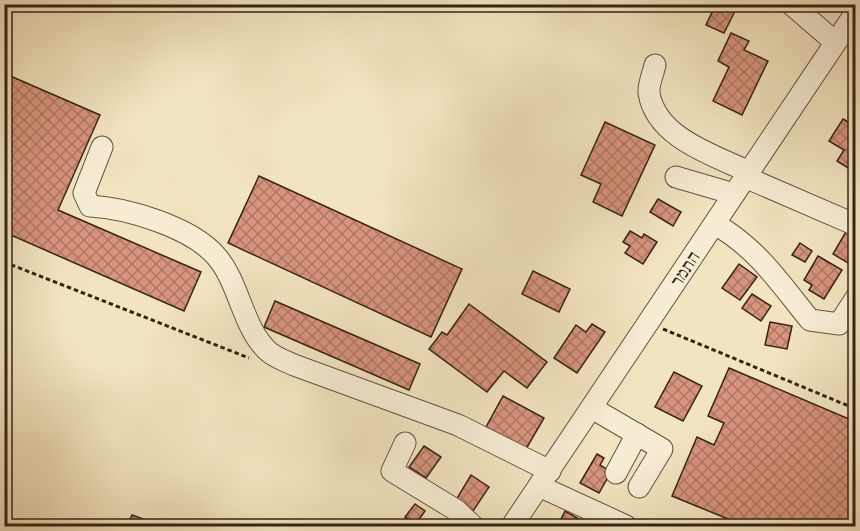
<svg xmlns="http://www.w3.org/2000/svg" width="860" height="531" font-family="'Old Standard TT','Frank Ruhl Libre',serif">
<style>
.building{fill:url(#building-cross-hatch);stroke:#342415;stroke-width:1.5}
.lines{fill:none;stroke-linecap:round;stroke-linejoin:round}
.minor-casing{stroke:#645440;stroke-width:23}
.path{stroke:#342415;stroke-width:3;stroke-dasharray:4.5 3;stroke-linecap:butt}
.minor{stroke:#f7edd5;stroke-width:21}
.labels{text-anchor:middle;stroke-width:5;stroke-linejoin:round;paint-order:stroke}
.street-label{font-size:18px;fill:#342415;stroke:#f7edd5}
</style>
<defs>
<pattern id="building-cross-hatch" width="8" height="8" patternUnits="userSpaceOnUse" patternTransform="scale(1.5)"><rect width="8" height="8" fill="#d7937c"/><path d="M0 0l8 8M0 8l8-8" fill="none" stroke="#af7864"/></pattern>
</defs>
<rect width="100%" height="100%" fill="#f2e4bf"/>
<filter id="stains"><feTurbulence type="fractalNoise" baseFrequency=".00333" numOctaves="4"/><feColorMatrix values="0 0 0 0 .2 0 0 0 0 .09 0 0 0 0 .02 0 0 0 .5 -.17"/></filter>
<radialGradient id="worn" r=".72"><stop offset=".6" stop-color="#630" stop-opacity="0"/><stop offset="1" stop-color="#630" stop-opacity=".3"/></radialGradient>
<g class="building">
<path d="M716,4L735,11L724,33L706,25Z"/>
<path d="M731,33L749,41L744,50L768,61L742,115L713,101L729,67L718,61Z"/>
<path d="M8,75L100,115L58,210L201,272L184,311L4,232V83Z"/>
<path d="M843,119L856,127V156L848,168L837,161L844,150L829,141Z"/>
<path d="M605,122L655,145L622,216L593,202L601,184L581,175Z"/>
<path d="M259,176L462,269L431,337L228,243Z"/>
<path d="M658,199L681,212L673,226L650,212Z"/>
<path d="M847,230L856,235L855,267L833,254Z"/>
<path d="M630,231L642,238L644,234L657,242L643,264L625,253L630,246L623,242Z"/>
<path d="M800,243L812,251L805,262L792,255Z"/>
<path d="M818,256L842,270L824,299L809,290L812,285L804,280Z"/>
<path d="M739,264L757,277L740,300L722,288Z"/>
<path d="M533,271L570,289L559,312L522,294Z"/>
<path d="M752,294L771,306L761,321L742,308Z"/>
<path d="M275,301L420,364L409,390L264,327Z"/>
<path d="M469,304L547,362L527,388L504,371L487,392L429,349L442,332L447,335Z"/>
<path d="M770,322L792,326L787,349L765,345Z"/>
<path d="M592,324L605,332L577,373L554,358L576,325L586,332Z"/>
<path d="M729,368L856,422V526H745L672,496L697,437L714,445L724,423L708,416Z"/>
<path d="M674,372L702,386L683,421L655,407Z"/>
<path d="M503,396L544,418L526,449L486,427Z"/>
<path d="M424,446L441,457L426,478L409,467Z"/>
<path d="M597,454L604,458L600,465L611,472L599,493L580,483Z"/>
<path d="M471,475L489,487L473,511L456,500Z"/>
<path d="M415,504L425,511L416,524L405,517Z"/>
<path d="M565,511L589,525L588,526H563L565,524L560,521Z"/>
<path d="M132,515L162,526H127Z"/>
</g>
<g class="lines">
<g class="minor-casing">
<g id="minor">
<path d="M791,4L835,42"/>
<path d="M655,65C653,74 648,85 649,93C656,138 714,155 749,172"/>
<path d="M102,147L84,193L90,206C127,208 191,227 216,256C240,283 242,328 269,352C276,358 286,361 294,365L458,425L550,471"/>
<path d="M676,177L734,194"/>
<path d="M745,177L856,225"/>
<path d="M715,224C758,249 779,282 810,320L839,324L856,298"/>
<path d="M592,408L662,449L639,487"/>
<path d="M405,443L392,471L456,510L473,526"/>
<path d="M616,473L637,434"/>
<path d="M539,486L626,526"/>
<path d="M512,526L856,12"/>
</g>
</g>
<g class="path">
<path d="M4,262L249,358"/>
<path d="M663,329L856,409"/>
</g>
<use href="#minor" class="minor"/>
</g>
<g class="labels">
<g class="street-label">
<text transform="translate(685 269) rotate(-57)" y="6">התמר</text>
</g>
</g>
<rect width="860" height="531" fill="none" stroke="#f2e4bf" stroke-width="24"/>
<rect x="6" y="6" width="848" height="519" fill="none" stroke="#342415" stroke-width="3"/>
<rect x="12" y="12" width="836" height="507" fill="none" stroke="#342415" stroke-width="1.5"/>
<rect width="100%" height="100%" filter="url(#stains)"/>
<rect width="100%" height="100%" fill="url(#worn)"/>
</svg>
